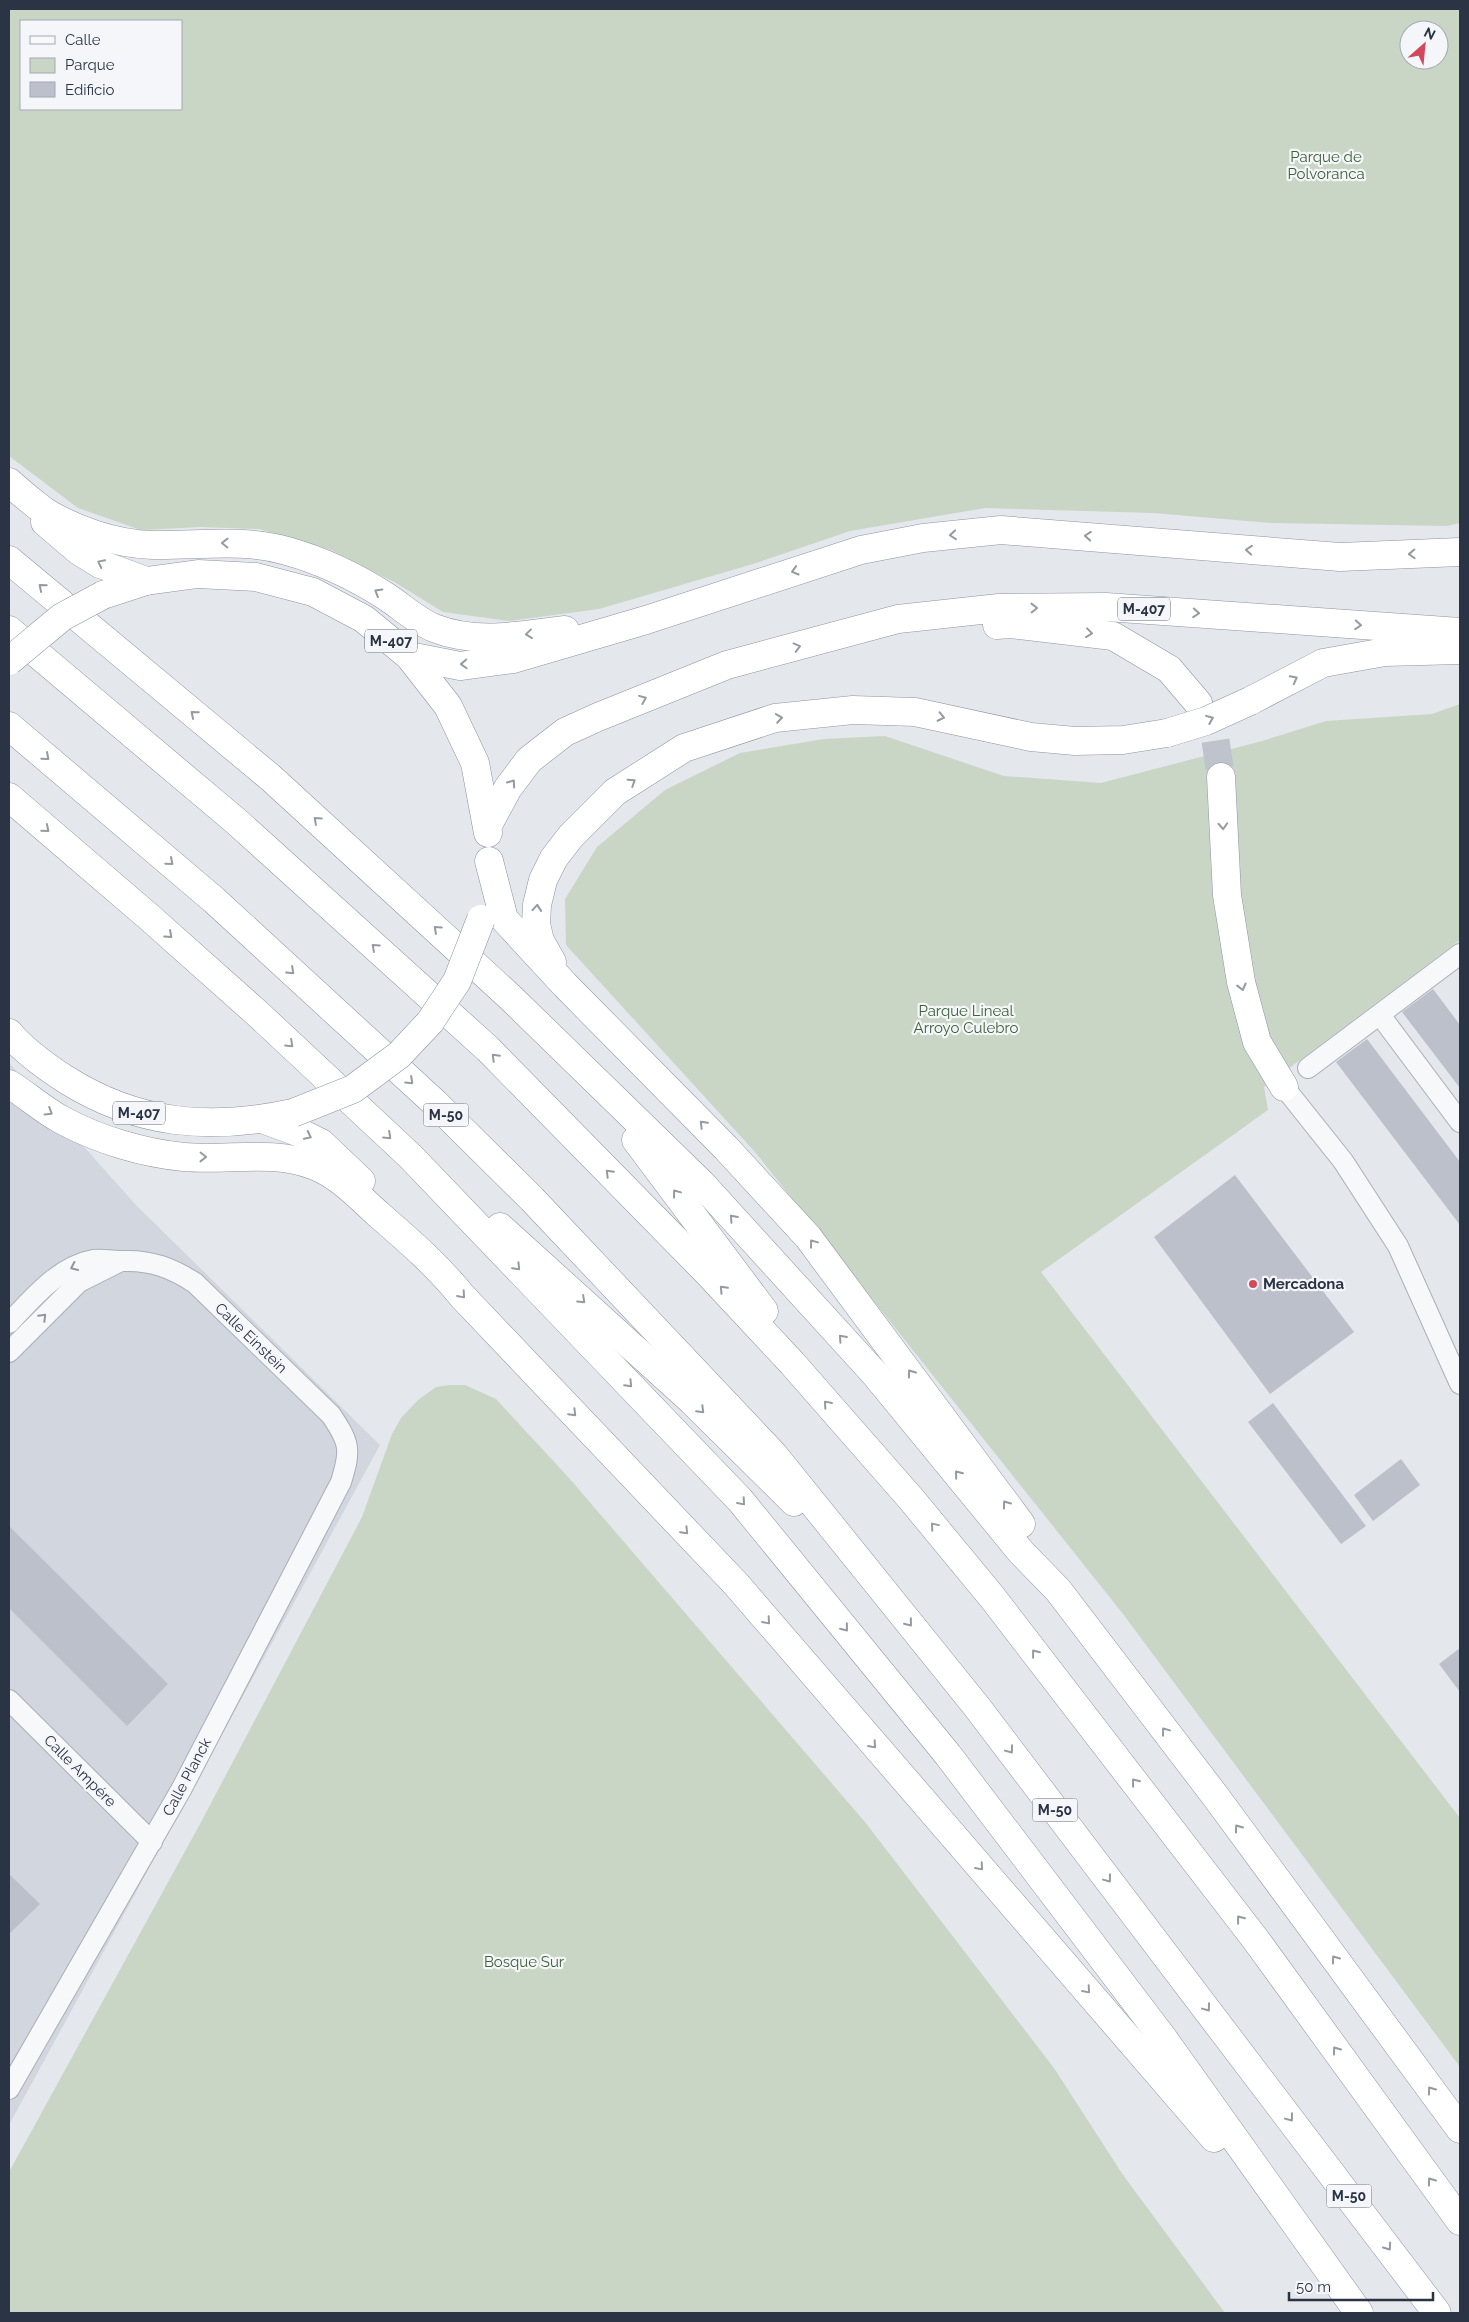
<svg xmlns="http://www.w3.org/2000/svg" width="1469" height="2322" font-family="Raleway,sans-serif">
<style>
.built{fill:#d2d6de}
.green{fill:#c9d6c5;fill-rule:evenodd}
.building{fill:#bbc0ca}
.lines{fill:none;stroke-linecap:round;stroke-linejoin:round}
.highway-tunnel{stroke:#bfc3cb;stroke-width:28;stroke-dasharray:28 14;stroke-linecap:butt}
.minor-casing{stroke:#a9aeb7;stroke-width:22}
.highway-casing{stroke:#8b94a3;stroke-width:29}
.minor{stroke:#f7f8fa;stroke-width:20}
.highway{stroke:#fff;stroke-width:28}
.highway-bridge-casing{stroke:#8b94a3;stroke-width:29;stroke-linecap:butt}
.highway-bridge{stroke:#fff;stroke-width:28}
.oneway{stroke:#959aa2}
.oneway2{stroke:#9196a0}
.poi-dot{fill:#d1495b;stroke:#f4f6f9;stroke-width:2}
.labels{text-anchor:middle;stroke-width:4.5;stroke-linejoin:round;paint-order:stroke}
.shield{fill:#f4f6f9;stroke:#676e7b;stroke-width:1}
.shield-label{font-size:14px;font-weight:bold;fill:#2b3445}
.park-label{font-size:15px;fill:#3f6138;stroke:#f4f6f9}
.poi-label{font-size:15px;font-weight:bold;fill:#2b3445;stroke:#f4f6f9;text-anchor:start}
.street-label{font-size:15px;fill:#2b3445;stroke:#f4f6f9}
</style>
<rect width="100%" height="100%" fill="#e4e7ec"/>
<path class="built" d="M9,1063L136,1205L380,1445L9,2125Z"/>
<g class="green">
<path d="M9,9H1460V523L1447,526L1271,523L1153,513L985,508L850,531L753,564L599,609L509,621L443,612L396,583L331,550L259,529L201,527L141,530L78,508L9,456ZM21,21H181V109H21ZM1409,30H1439V60H1409Z"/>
<path d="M1460,704V940L1264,1087L1268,1110L1041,1272L1460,1818V2067L1123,1614L755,1152L566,945L565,899L597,847L665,790L740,753L824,739L885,736L1004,776L1101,783L1262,741L1326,721L1432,714Z"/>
<path d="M450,1385H465L496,1399L569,1478L865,1822L1054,2068L1123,2175L1225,2313H9V2172L200,1824L362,1517L392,1434L401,1418L418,1400L436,1387Z"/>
</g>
<g class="building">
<path d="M1433,989L1460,1025V1088L1402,1012Z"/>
<path d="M1367,1039L1460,1162V1225L1336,1062Z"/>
<path d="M1235,1175L1354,1332L1270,1394L1154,1237Z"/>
<path d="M1273,1403L1366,1526L1341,1544L1248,1422Z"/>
<path d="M1401,1459L1420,1485L1373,1521L1354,1495Z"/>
<path d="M9,1526L168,1684L127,1726L9,1608Z"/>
<path d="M1460,1648V1692L1439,1664Z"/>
<path d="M9,1874L40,1904L9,1934Z"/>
</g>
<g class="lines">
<path class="highway-tunnel" d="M1198,703L1214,731L1221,777"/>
<g class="minor-casing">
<g id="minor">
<path d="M1380,1015L1460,1122"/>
<path d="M1308,1068L1460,954"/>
<path d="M1284,1087L1343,1161L1398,1246L1460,1384"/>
<path d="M9,1323C32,1299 59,1266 93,1260C104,1259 114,1261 124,1261C151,1260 172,1268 195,1283L331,1415C350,1443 351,1450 341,1482L182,1788L9,2089"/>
<path d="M9,1352L79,1282L119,1262"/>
<path d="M9,1700L152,1842"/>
</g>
</g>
<g class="highway-casing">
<g id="highway">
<path d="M9,482C20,492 32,502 44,511C74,530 116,544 152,545C198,546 242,538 287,551C323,561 356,577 387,597C402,607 417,621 434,628C477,645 522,635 565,630"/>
<path d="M45,522L79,551L100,564L146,581"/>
<path d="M9,560L271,778L511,998L702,1184L875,1374L1021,1552L1058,1590L1216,1797L1460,2129"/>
<path d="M103,595L146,581L198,574L256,577L313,592L364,619L409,656L448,706L475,763L488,833"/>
<path d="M997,625L1010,624L1113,636L1169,669L1198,703"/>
<path d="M9,630L237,822L488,1049L707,1272L792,1363L912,1500L992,1597L1256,1940L1460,2221"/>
<path d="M409,656L460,666L513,659L646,620L861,550L923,538L1001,530L1340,557L1460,552"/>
<path d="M1250,701L1323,663L1385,652L1460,650"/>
<path d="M9,726L214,900L435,1103L532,1199L774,1455L977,1707L1437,2313"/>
<path d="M1221,777L1227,895L1241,982L1257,1042L1284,1087"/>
<path d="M9,797L149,917L258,1014L410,1156L740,1500L948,1755L1163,2038L1359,2313"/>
<path d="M488,825L508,788L529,760L565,732L598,717L727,665L898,619L999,608L1106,607L1460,632"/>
<path d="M489,861L504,919L565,985L726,1148L808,1237L1021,1524"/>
<path d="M552,962L540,941L536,924L537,905L543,880L554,858L571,836L615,792L684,748L775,718L853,710L915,712L1031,737L1075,741L1123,740L1167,733"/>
<path d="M9,1033C24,1051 45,1066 65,1079C138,1125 210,1131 293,1113"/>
<path d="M9,1084C27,1095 43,1110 62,1120C99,1140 143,1153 184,1157C229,1161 272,1149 315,1166C340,1176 358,1196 378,1214C408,1240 437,1265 462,1296L736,1584L1214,2138"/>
<path d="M262,1119L303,1134L321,1143L361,1181"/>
<path d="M636,1140L764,1311"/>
<path d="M500,1227L692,1401L794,1502"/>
</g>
</g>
<use href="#minor" class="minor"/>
<use href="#highway" class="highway"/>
<g class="highway-bridge-casing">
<g id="highway-bridge">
<path d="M9,661L62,617L103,595"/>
<path d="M1167,733L1206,721L1250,701"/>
<path d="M293,1113L353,1089L399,1055L430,1022L457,981L481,919"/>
</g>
</g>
<use href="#highway-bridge" class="highway-bridge"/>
</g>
<defs><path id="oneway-chevron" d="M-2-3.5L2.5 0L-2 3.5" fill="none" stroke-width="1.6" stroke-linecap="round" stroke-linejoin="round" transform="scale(1.25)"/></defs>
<g class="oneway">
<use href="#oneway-chevron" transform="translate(953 535) rotate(175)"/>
<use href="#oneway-chevron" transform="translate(1088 536) rotate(-176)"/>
<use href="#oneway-chevron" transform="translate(225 543) rotate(-179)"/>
<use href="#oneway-chevron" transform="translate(1249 550) rotate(-175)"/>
<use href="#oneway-chevron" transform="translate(1412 554) rotate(178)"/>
<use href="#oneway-chevron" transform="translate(101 563) rotate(-154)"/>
<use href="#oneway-chevron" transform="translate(795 571) rotate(163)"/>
<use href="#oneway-chevron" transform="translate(42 587) rotate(-140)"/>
<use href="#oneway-chevron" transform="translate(378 592) rotate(-149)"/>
<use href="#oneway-chevron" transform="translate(1034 608) rotate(-1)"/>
<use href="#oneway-chevron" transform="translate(1196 613) rotate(4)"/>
<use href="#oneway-chevron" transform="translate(1358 625) rotate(4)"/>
<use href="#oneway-chevron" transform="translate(1089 633) rotate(7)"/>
<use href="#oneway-chevron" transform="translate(529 634) rotate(173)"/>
<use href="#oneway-chevron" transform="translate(797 647) rotate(-15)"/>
<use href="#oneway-chevron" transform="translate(464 664) rotate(178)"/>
<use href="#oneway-chevron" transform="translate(1294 679) rotate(-28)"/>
<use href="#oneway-chevron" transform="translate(643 699) rotate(-22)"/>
<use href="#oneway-chevron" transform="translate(194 714) rotate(-140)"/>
<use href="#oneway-chevron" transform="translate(941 717) rotate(12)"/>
<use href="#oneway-chevron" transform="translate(779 718) rotate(-9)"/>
<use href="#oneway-chevron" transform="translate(1210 719) rotate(-22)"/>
<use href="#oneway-chevron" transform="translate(46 757) rotate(41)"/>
<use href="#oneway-chevron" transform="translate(632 782) rotate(-33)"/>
<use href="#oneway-chevron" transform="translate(512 783) rotate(-55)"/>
<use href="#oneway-chevron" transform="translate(317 820) rotate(-138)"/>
<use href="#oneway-chevron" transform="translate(1223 826) rotate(87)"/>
<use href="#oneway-chevron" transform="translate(46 829) rotate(40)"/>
<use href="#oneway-chevron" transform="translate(170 862) rotate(41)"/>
<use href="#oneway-chevron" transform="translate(537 908) rotate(-85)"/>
<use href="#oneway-chevron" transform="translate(437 929) rotate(-138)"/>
<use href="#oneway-chevron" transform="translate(169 935) rotate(42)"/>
<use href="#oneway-chevron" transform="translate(375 947) rotate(-138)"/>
<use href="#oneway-chevron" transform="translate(291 971) rotate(43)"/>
<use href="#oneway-chevron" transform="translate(1242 987) rotate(76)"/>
<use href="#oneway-chevron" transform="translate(290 1044) rotate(43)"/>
<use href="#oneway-chevron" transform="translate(495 1057) rotate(-135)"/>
<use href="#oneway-chevron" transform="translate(410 1081) rotate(43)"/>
<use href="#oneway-chevron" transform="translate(49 1112) rotate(32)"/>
<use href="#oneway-chevron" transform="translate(703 1124) rotate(-135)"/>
<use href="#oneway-chevron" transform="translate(308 1136) rotate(26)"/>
<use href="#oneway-chevron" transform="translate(388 1136) rotate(43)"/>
<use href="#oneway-chevron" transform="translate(203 1157) rotate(1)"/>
<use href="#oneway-chevron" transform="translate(609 1173) rotate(-135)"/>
<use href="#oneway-chevron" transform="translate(676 1193) rotate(-127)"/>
<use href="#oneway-chevron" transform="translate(733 1218) rotate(-132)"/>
<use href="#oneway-chevron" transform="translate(813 1243) rotate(-127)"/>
<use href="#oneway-chevron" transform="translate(517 1267) rotate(46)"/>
<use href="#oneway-chevron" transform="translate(723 1289) rotate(-133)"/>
<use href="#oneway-chevron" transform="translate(462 1295) rotate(49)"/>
<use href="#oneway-chevron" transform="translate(582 1300) rotate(43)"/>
<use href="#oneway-chevron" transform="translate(842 1338) rotate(-132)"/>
<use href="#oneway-chevron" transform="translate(911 1373) rotate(-126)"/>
<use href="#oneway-chevron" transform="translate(629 1384) rotate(46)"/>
<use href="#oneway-chevron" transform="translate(827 1404) rotate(-131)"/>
<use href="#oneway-chevron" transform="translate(701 1410) rotate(45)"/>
<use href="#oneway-chevron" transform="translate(573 1413) rotate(46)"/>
<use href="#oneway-chevron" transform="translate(958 1474) rotate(-129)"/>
<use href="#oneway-chevron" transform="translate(742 1502) rotate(49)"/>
<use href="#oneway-chevron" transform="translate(1006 1504) rotate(-126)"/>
<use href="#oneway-chevron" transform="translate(934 1526) rotate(-130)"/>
<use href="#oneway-chevron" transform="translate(685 1531) rotate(46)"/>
<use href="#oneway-chevron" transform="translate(767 1621) rotate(49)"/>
<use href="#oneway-chevron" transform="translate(909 1623) rotate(51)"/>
<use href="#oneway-chevron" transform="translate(845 1628) rotate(51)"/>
<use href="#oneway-chevron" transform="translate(1035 1653) rotate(-128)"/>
<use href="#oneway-chevron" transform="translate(1165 1731) rotate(-127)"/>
<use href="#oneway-chevron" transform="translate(873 1745) rotate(49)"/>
<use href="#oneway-chevron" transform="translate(1010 1750) rotate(53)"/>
<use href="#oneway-chevron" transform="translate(1135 1782) rotate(-128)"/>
<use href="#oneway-chevron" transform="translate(1238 1828) rotate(-126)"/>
<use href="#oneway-chevron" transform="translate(980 1867) rotate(49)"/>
<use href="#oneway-chevron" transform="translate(1108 1879) rotate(53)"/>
<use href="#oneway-chevron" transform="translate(1240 1919) rotate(-128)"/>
<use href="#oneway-chevron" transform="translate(1335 1959) rotate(-126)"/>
<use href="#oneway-chevron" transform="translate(1087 1990) rotate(49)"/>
<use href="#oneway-chevron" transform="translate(1207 2008) rotate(53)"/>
<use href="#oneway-chevron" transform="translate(1336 2050) rotate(-126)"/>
<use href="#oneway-chevron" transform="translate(1431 2090) rotate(-126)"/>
<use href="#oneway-chevron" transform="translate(1290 2118) rotate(53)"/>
<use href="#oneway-chevron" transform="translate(1431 2181) rotate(-126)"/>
<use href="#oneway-chevron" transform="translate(1388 2247) rotate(54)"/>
</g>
<g class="oneway2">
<use href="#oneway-chevron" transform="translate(74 1267) rotate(155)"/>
<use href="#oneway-chevron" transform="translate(43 1317) rotate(-45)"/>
</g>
<circle class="poi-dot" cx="1253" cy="1284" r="5"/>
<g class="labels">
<g class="shield">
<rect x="1118" y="597.5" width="52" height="23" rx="4"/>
<rect x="365" y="629.5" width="52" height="23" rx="4"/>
<rect x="113" y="1101.5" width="52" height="23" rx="4"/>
<rect x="423.5" y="1103.5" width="45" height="23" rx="4"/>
<rect x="1032.5" y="1798.5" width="45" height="23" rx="4"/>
<rect x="1326.5" y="2184.5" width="45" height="23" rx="4"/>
</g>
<g class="shield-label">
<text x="1144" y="614">M-407</text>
<text x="391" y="646">M-407</text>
<text x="139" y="1118">M-407</text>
<text x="446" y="1120">M-50</text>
<text x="1055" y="1815">M-50</text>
<text x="1349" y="2201">M-50</text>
</g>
<g class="park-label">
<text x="1326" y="162">Parque de<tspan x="1326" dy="17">Polvoranca</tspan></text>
<text x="966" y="1016">Parque Lineal<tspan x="966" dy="17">Arroyo Culebro</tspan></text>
<text x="524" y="1967">Bosque Sur</text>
</g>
<g class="poi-label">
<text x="1263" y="1289">Mercadona</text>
</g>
<g class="street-label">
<text transform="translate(251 1338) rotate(44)" y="5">Calle Einstein</text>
<text transform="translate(80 1771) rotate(45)" y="5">Calle Ampére</text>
<text transform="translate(187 1777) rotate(-62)" y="5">Calle Planck</text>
</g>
</g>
<rect width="1469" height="2322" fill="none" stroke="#2b3445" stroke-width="20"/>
<rect x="20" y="20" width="162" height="90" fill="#f4f6f9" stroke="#a4a8b1"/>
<rect x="30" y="36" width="25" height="8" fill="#f7f8fa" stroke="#a4a8b1"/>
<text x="65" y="45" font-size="15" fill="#2b3445">Calle</text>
<rect x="30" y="58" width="25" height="15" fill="#c9d6c5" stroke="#a4a8b1"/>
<text x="65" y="70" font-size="15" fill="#2b3445">Parque</text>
<rect x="30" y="82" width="25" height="15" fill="#bbc0ca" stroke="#a4a8b1"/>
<text x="65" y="95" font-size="15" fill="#2b3445">Edificio</text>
<g transform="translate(1424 45) rotate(27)"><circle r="24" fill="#f4f6f9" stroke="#a4a8b1"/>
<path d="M0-4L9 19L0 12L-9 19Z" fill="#d1495b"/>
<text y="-8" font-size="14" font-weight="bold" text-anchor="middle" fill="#2b3445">N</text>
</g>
<path d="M1289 2292v8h144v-8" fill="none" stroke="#2b3445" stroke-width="2.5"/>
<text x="1296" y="2292" font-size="15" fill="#2b3445" stroke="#f4f6f9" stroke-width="4" paint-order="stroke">50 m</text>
</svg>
